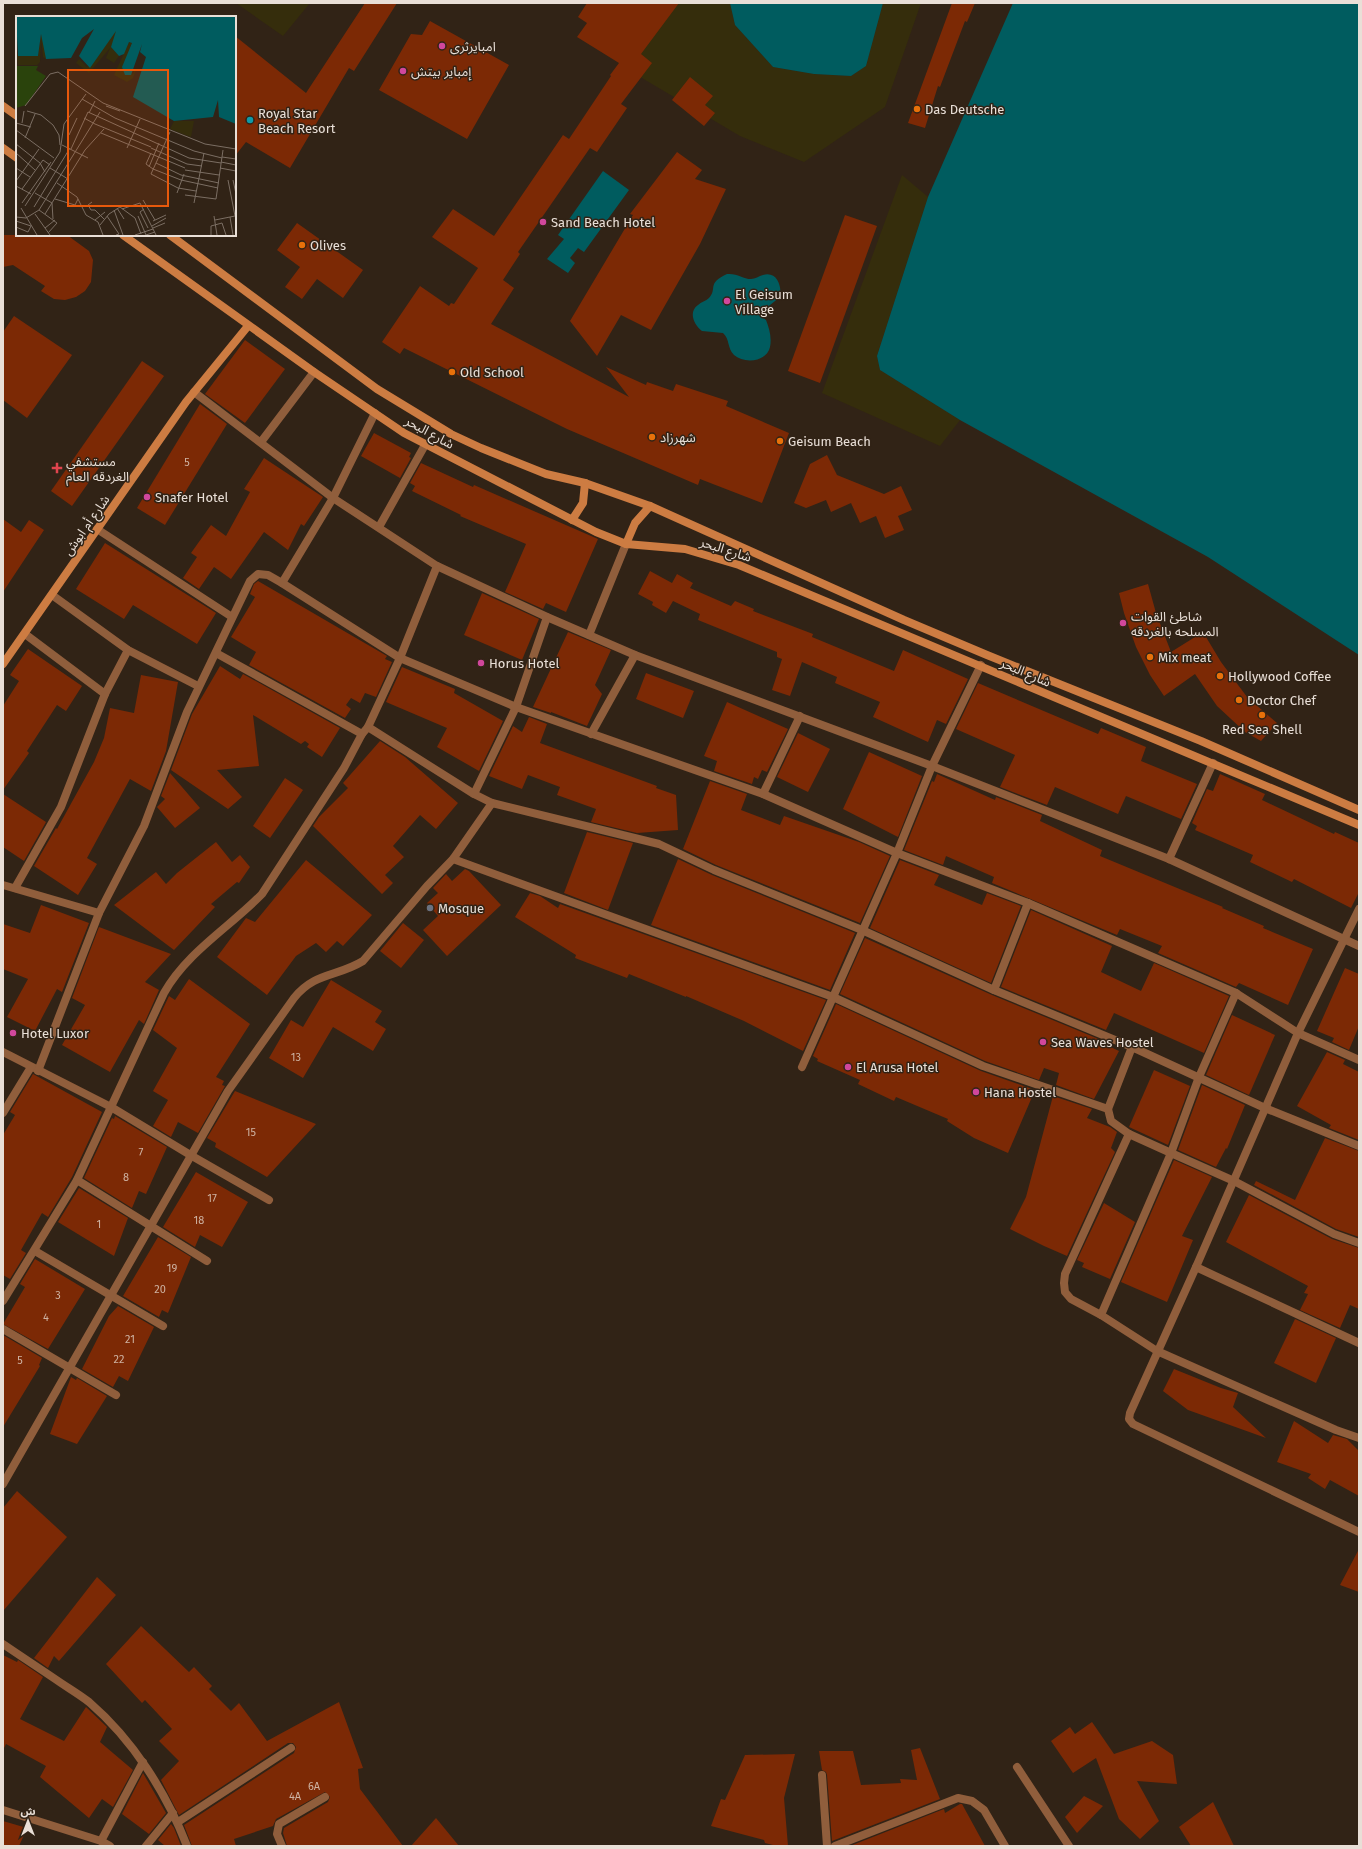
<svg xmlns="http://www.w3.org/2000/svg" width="1362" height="1849" font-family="'Fira Sans','Noto Sans Arabic',sans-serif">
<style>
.sand{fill:#352d0c}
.water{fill:#005c5f}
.building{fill:#7c2905}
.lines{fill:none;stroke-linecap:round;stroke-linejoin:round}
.street{stroke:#905e3c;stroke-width:8}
.secondary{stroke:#cd7c42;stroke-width:8}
.hotel-dot{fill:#d1479c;stroke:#312316;stroke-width:1.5}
.food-dot{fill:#e8710a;stroke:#312316;stroke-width:1.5}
.culture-dot{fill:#0f9aa8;stroke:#312316;stroke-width:1.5}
.health-dot{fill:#e0444e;stroke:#312316;stroke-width:1.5}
.worship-dot{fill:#6b7280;stroke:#312316;stroke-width:1.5}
.labels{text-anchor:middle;stroke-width:3;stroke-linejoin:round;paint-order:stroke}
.number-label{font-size:11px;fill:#ceb2a2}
.poi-label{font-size:13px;fill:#e9dfd7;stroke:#312316;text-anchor:start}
.street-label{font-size:13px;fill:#e9dfd7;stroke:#312316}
.inset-road{fill:none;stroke:#7b6e63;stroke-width:1}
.view{fill:#e8590c;fill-opacity:0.15;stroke:#e8590c;stroke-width:2}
.inset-edge{fill:none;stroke:#e9dfd7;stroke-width:2}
</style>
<rect width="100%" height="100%" fill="#312316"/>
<g class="sand">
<path d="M236,3H310L283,36Z"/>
<path d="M661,3H730L735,25L773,67L814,74L851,76L866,66L883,3H921L885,107L804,162L740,136L625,68Z"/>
<path d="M902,175L928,197L877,356L880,370L960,420L940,446L822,393Z"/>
</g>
<g class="water">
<path d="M730,3H883L866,66L851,76L814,74L773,67L735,25Z"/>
<path d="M1013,3H1359V655L1208,557L960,420L880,370L877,356L928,197Z"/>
<path d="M603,171L629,190L584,252L578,248L570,258L575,263L568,273L547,259L564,239L558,235Z"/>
<path d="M727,274C737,273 743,279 751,279C755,279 759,276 763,275C777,271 782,286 780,297L760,313V316L766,320C769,328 772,337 770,347C767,362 744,364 734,355C727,348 730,339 723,333L702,331C694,325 688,312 698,305C701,302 706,301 709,298C718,288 706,284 727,274Z"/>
</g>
<g class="building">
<path d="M365,3H397L354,71L349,68L290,168L246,142L235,156V36L306,93Z"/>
<path d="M587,3H679L641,54L652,63L621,104L627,108L597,152L590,148L518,252L520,254L503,280L514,288L491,324L629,397L606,367L646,385L647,382L673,391L676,384L728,401L726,406L789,433L762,503L700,479L698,485L567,429L404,348L400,354L382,342L420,286L449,306L451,303L454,304L478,268L432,237L453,209L494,236L563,135L569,139L611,76L610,75L619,63L577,37L587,23L578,17Z"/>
<path d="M952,3H975L967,22L965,21L940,87L938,86L925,128L908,123Z"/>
<path d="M430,21L509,65L467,139L379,90L411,34L422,35Z"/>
<path d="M690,77L713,96L705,105L715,113L704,126L672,100Z"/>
<path d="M677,152L702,170L695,179L726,189L700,244L651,330L621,315L597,356L570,321L633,215L630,214Z"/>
<path d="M845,215L877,226L820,383L788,371Z"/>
<path d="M297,223L363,270L343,298L317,279L302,299L285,287L300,267L277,250Z"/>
<path d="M3,235H67L89,251L93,260L91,282L85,291L76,297L65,300L54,299L41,291L45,286L13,265L3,267Z"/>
<path d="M14,316L72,355L27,418L3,400V332Z"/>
<path d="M245,340L285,369L245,423L205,394Z"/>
<path d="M142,361L164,376L72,506L51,491Z"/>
<path d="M200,404L227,424L165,525L137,508Z"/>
<path d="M374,433L411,453L409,457L411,458L400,478L361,456Z"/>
<path d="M827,455L837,475L884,494L901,486L912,510L898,516L904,530L885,538L876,516L860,523L851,503L831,512L826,500L806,508L794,503L810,464Z"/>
<path d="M264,458L323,497L304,526L301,524L288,550L264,532L231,579L214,567L199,589L183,578L197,557L191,553L211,525L226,536L250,492L244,489Z"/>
<path d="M421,463L473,487L474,485L598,539L566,612L546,603L543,609L505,592L526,544L460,516L461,515L412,491L415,486L410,483Z"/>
<path d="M3,519L21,532L29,520L44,530L3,592Z"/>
<path d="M105,543L216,613L197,644L133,605L124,619L76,589Z"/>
<path d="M650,571L672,583L677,574L693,583L690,588L731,606L735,601L754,609L753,611L813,634L812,637L894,671L903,650L968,679L946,724L937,720L928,742L873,717L880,702L835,683L837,677L802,662L790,696L772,690L782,659L777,657V652L698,620L700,614L673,601L666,613L652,605L653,602L638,594Z"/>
<path d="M258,581L387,656L385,659L392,662L376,697L365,693L360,703L351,698L346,705L351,709L345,718L249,665L256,652L231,637L255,597L250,594L254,584Z"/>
<path d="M1148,584L1156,613L1171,652L1203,632L1221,662L1247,697L1277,723L1261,741L1245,732L1217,706L1195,674L1164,696L1150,675L1136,647L1124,613L1119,593Z"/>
<path d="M482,593L539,619L522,660L464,635Z"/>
<path d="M568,632L611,650L595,685L602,694L587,726L551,712V713L533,707Z"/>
<path d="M28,649L82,686L66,711L57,705L27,751L29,753L3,790V706L19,681L10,675Z"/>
<path d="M220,666L240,679L243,674L340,728L322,757L307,747L309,744L305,741L301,744L253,715L259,766L217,770L242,797L228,809L171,770L192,714Z"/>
<path d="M402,667L455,689L454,693L503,721L479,771L437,747L447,728L386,702Z"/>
<path d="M646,673L694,691L683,718L636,699Z"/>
<path d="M141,675L178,682L166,751L151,791L130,779L87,858L97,864L78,895L34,866L56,828L57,829L94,762L104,738L110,708L134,713Z"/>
<path d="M978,683L1098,734L1101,728L1146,747L1141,761L1197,784L1181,819L1126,796L1118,814L1055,787L1047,805L1000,787L1015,755L956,729Z"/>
<path d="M727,702L788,729L767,772L762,770L758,779L754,777L752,784L714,771L717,761L704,756Z"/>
<path d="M529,717L547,724L540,743L657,786L656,788L676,795L678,830L637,833L591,822L596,809L557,795L560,787L528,775L522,789L489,776L513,726L522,732Z"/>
<path d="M798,733L830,749L808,792L777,777Z"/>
<path d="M380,741L405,757L458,803L436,829L420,815L393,846L404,857L385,875L393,883L382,894L313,826L319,817L348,788L343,783Z"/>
<path d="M869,752L922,776L898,837L843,809Z"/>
<path d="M170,773L200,808L175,828L157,807L165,799L161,796Z"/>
<path d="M937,774L995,800L996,797L1042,815L1040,821L1102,850L1100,856L1223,907L1222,908L1264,926L1263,928L1313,949L1288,1005L1239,983L1236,987L1158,953L1162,946L1120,929L1117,935L992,883L994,877L946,856L943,865L904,850L932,781L934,782Z"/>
<path d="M1220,774L1265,794L1262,800L1334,834L1335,832L1359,843V892L1351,908L1294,879L1292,882L1250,862L1253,855L1195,830L1197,826L1192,823L1207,789L1213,791Z"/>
<path d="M285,778L303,790L270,838L253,826Z"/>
<path d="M710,781L747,794L741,810L780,825L784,816L859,842L890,856L860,923L716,865L683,849Z"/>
<path d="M3,794L46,822L24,861L3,847Z"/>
<path d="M587,832L633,843L608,910L564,893Z"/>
<path d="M216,842L232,862L240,855L250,867L239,883L237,882L211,904L215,907L174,950L114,905L156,872L166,884L177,873Z"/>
<path d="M678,859L712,875L855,933L830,990L651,925Z"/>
<path d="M306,860L372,915L343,946L337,941L326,952L316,943L296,956L267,995L217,957L246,918L255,922Z"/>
<path d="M900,860L939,875L934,885L982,905L987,893L1021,906L991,983L870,928Z"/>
<path d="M465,869L469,871L501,905L447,956L423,930L438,916L427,903L438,893L433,888L446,874L452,881Z"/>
<path d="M530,893L540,896L558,908L560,904L826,1000L803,1051L744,1021L686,996V997L629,974L627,978L575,958L576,955L515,917Z"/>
<path d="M41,905L89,923L62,992L57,989L35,1031L7,1017L28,979L3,969V924L30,933Z"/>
<path d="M1031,910L1112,946L1101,972L1141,991L1154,963L1229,996L1204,1053L1114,1013L1106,1030L1001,987Z"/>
<path d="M403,923L424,940L401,968L380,951Z"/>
<path d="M99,927L171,954L145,982L159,990L144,1024L139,1020L110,1072L62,1045L85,1005L72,998Z"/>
<path d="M865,938L992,995L1101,1040L1100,1042L1119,1051L1094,1099L1056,1085L1059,1073L1044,1068L1039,1080L985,1061L840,994Z"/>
<path d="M1345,968L1359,974V1026L1349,1050L1332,1042L1334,1038L1317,1031Z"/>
<path d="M189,979L250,1024L216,1077L224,1081L222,1085L225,1086L198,1133L178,1122L171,1137L153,1126L168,1100L153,1091L177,1048L153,1030L169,996L175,1000Z"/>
<path d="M331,980L382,1011L375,1022L386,1029L373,1051L333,1027L303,1078L269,1058L291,1020L303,1027Z"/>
<path d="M836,1004L981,1071L1035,1090L1008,1153L974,1138L947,1121L948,1119L896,1097L894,1101L858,1084L860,1080L817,1061L818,1059L813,1056Z"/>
<path d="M1232,1015L1275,1035L1249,1095L1206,1075Z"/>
<path d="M1327,1052L1345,1060L1343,1064L1359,1072V1140L1329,1128L1331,1125L1297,1106Z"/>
<path d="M1154,1070L1190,1086L1168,1145L1129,1127Z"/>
<path d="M33,1074L102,1112L72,1177L48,1217L42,1213L21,1250L26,1253L10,1279L3,1275V1135L15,1115L10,1112Z"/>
<path d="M1202,1085L1245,1105L1227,1149L1226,1148L1216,1167L1178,1150Z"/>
<path d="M235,1091L316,1124L267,1177L215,1147L216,1143L207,1138Z"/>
<path d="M1053,1096L1092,1109L1087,1118L1110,1127L1117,1132L1111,1148L1115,1152L1067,1256L1044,1246L1010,1229L1026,1197Z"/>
<path d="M115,1116L167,1147L146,1194L139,1191L132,1208L84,1178L112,1118L114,1119Z"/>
<path d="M1325,1138L1359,1151V1237L1336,1229L1254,1185L1256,1181L1295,1200Z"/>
<path d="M1174,1160L1212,1177L1182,1236L1193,1240L1167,1302L1121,1282Z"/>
<path d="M196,1172L248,1202L222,1247L200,1235L195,1247L163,1227Z"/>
<path d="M79,1188L128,1218L114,1256L58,1222Z"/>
<path d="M1249,1195L1332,1239L1359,1248V1309L1350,1305L1340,1328L1300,1310L1308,1294L1304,1293L1308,1286L1226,1242Z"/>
<path d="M1104,1203L1135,1222L1110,1279L1082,1267L1084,1263L1077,1260Z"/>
<path d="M158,1237L191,1257L168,1313L162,1310L159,1317L123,1296Z"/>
<path d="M35,1259L85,1289L48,1349L3,1324L25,1287L20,1284Z"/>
<path d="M118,1306L154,1327L128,1381L119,1376L113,1387L82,1369L109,1316Z"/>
<path d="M1295,1319L1336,1338L1316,1383L1274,1363Z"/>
<path d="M3,1335L42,1358L39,1365L40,1366L3,1427Z"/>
<path d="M1174,1369L1221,1388L1238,1393L1233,1407L1266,1438L1188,1410L1163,1391Z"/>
<path d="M71,1377L76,1380L77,1378L107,1396L77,1444L50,1434Z"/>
<path d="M1294,1421L1328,1443L1333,1435L1347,1439L1359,1451V1496L1330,1480L1325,1489L1308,1478L1311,1474L1277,1462Z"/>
<path d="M17,1491L67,1537L3,1611V1508Z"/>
<path d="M1359,1549V1592L1340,1585Z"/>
<path d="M97,1577L116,1595L59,1661L54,1656L48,1668L34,1658Z"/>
<path d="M141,1626L189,1672L194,1667L212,1686L209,1689L231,1711L239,1703L267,1741L339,1702L363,1768L358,1769L360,1789L403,1846H287L283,1833L284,1828L328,1802L330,1797L325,1792L276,1819L273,1826L234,1839L236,1846H192L184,1825L294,1753L296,1747L293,1743H288L179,1815L161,1780L179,1761L159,1741L172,1729L145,1700L142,1703L106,1664Z"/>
<path d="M3,1655L17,1662L18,1660L43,1677L20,1719L64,1741L86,1707L107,1727L100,1742L133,1770L113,1807L102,1799L89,1818L40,1777L46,1766L6,1744L3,1750Z"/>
<path d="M1092,1722L1114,1754L1152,1741L1173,1755L1177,1784L1137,1781L1159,1821L1140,1839L1119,1819L1096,1758L1073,1773L1051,1741L1070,1727L1075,1734Z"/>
<path d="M920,1748L940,1799L832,1841L827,1775L826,1772L822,1770L819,1751H853L861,1785L901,1783L900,1779L917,1780L911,1750Z"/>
<path d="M795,1754L784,1798L788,1846H777L765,1843L764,1840L711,1826L721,1799L725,1800L745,1755Z"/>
<path d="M143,1773L166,1813L149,1834L122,1814Z"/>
<path d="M1084,1796L1103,1806L1077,1833L1065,1817Z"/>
<path d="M1213,1802L1234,1846H1191L1179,1827Z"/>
<path d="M960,1804H962L985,1846H850L944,1809L945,1813Z"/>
<path d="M436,1818L459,1846H411Z"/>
<path d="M3,1821L27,1828L19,1846H3Z"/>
<path d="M171,1824L174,1828L181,1846H165L158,1840Z"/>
</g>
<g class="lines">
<g class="street">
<path d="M194,392L333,498L437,566L547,617L635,655L932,766L1169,859L1359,946"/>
<path d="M261,442L314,372"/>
<path d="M379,527L425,445"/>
<path d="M97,529L232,617"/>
<path d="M282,583L333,498L375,413"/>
<path d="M52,595L128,650L198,686"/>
<path d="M25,634L105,694"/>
<path d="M589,635L626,544"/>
<path d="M216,653L362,734"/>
<path d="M368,727L474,794L492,803L659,844L714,870L862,930L994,990L1132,1047"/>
<path d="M591,734L635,655"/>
<path d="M474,794L516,707L547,617"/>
<path d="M763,794L800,716"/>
<path d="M453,859L833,997L983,1066L1108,1109L1111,1121L1129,1134L1171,1153L1199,1077L1236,993"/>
<path d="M1169,859L1213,763"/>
<path d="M3,885L99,913"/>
<path d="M15,888L61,807L105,694L128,650"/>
<path d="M1359,909L1298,1033L1196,1267L1130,1413L1129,1419L1133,1424L1359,1532"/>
<path d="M994,990L1028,903"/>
<path d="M3,1052L111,1107L192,1156L269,1200"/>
<path d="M802,1067L897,853L932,766L981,665"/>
<path d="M38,1071L99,913L144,826L187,712L250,581L258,574L268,575L282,583L400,658L516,707L763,794L897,853L1028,903L1236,993L1298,1033L1359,1060"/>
<path d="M1108,1109L1132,1047L1265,1108L1359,1146"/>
<path d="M3,1113L31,1067"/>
<path d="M1129,1134L1065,1274L1064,1283L1065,1292L1071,1299L1101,1315L1157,1351L1336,1430L1359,1438"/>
<path d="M77,1180L207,1261"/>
<path d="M35,1251L163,1326"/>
<path d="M1196,1267L1359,1343"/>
<path d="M3,1301L77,1180L164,993C187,952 230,927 262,894L344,768L362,734L368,727L400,658L437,566"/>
<path d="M1101,1315L1171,1153L1234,1181L1334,1234L1359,1243"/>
<path d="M3,1329L116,1395"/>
<path d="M3,1484L228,1091L294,998C315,972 337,977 363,961L427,886L453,859L492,803"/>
<path d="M3,1644C22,1657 42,1670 61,1683C70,1689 80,1695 89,1702C133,1740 166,1792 187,1846"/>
<path d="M1017,1767L1069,1846"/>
<path d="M822,1775L827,1846"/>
<path d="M3,1810L101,1841L143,1762"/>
<path d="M178,1822L291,1748"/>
<path d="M101,1841L110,1846"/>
<path d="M146,1846L173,1813"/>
<path d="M282,1846L277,1834L279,1824L325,1797"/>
<path d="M835,1846L958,1798L972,1801L984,1810L1005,1846"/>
</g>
<g class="secondary">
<path d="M3,106L17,116"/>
<path d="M3,148L17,158"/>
<path d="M123,235L314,372L404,433L596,532L626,544L685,549L739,565L1359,825"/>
<path d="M170,235L377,389L451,434L481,448L546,474L585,483L650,506L904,620L987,655L1201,741L1359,810"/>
<path d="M572,520L583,503L585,483"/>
<path d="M626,544L635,523L650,506"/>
<path d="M3,664L186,402L248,326"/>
</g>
</g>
<g class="hotel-dot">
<circle cx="442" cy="46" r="4"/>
<circle cx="403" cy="71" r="4"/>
<circle cx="543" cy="222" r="4"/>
<circle cx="727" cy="301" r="4"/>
<circle cx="147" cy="497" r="4"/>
<circle cx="1123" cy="623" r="4"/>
<circle cx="481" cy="663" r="4"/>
<circle cx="13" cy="1033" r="4"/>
<circle cx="1043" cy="1042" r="4"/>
<circle cx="848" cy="1067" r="4"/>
<circle cx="976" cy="1092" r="4"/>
</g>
<g class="food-dot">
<circle cx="917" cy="109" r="4"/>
<circle cx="302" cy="245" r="4"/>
<circle cx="452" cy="372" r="4"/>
<circle cx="652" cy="437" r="4"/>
<circle cx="780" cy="441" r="4"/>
<circle cx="1150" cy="657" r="4"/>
<circle cx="1220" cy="676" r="4"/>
<circle cx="1239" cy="700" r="4"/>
<circle cx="1262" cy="715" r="4"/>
</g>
<circle class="culture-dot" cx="250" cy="120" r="4"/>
<path class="health-dot" d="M55 462h4v4h4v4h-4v4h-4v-4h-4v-4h4z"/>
<circle class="worship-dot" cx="430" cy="908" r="4"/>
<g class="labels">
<g class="number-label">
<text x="187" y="466">5</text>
<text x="296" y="1061">13</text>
<text x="251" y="1136">15</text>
<text x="141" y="1156">7</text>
<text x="126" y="1181">8</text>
<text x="212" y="1202">17</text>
<text x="199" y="1224">18</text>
<text x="99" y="1228">1</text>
<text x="172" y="1272">19</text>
<text x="160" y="1293">20</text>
<text x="58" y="1299">3</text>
<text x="46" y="1321">4</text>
<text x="130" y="1343">21</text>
<text x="119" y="1363">22</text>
<text x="20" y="1364">5</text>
<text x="314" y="1790">6A</text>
<text x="295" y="1800">4A</text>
</g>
<g class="poi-label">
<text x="450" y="51">امبايرثرى</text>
<text x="411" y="76">إمباير بيتش</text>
<text x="925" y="114">Das Deutsche</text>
<text x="258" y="118">Royal Star<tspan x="258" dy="15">Beach Resort</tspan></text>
<text x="551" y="227">Sand Beach Hotel</text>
<text x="310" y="250">Olives</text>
<text x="735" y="299">El Geisum<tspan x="735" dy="15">Village</tspan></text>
<text x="460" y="377">Old School</text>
<text x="660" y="442">شهرزاد</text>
<text x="788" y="446">Geisum Beach</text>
<text x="66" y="466">مستشفي<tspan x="66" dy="15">الغردقه العام</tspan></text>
<text x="155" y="502">Snafer Hotel</text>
<text x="1131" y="621">شاطئ القوات<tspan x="1131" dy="15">المسلحه بالغردقه</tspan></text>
<text x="1158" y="662">Mix meat</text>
<text x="489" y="668">Horus Hotel</text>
<text x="1228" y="681">Hollywood Coffee</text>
<text x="1247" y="705">Doctor Chef</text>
<text x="1262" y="734" text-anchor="middle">Red Sea Shell</text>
<text x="438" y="913">Mosque</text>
<text x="21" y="1038">Hotel Luxor</text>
<text x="1051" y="1047">Sea Waves Hostel</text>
<text x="856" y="1072">El Arusa Hotel</text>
<text x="984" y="1097">Hana Hostel</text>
</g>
<g class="street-label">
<text transform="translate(430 432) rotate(29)" y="5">شارع البحر</text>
<text transform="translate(86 525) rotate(-55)" y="5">شارع أم ابوش</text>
<text transform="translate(726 549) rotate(18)" y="5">شارع البحر</text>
<text transform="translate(1026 672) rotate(23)" y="5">شارع البحر</text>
</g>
</g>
<g transform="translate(16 16)">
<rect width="220" height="220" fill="#312316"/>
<path d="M0,50H22L20,54L30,60L10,89L0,92Z" fill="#2a430c"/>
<path d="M99,15H101L99,23L95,31L103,40L98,47L90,42L94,32L73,57L60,47L63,43L71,51ZM25,19H27L30,43L27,41L25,23L24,46L21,49H2L0,35L2,40H22ZM113,26L116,27L114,31L116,59L121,51L117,62L111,66L98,59ZM158,105H178L175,121L154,113Z" fill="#352d0c"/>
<path d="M0,1H220V108L203,101L202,84L197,101L158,105L117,81L130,41L124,36L126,28L115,59H109L106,51L116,27L113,26L108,38L103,40L95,31L100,15L74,52L63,40L78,13L66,22L55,42L30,43L25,18L22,40H2Z" fill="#005c5f"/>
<path class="inset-road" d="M66,83L99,102L178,135L206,142M9,90L34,58L42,56L87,87L189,128L220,133M90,90L104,95M11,95L25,99L37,109L43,119L44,129M73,97L79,85M68,102L79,108M0,107L15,111M6,107L8,95M79,108L135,131M0,114L38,142M154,116L135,158L162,172L180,175M85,117L138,139L143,127M53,119L61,102M9,122L19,98M0,128L24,147L29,156M46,129L72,142M111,132L124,103M135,132L171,148L186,150M55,133L72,96L173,142L205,147M0,137L19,154M135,137L130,148L137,153L165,164L202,172M206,141L220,143M205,146L220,149M140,147L165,159L203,167M133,151L138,139L169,152M0,152L14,161M34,152L52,163M204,152L220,155M169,154L203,159M212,164L219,200L214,201L217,219M217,164L220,178M0,165L23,133M41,167L61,181L70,199L82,206L87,219M0,170L15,178M6,173L27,144L34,149M19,177L36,187L37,203M161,177L168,158M169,179L200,183L207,134M39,183L59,189L62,183M127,184L139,204M76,186L72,189L75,194H79L89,204M6,187L35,146M178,187L188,137M9,190L44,136L48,108L70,78M18,191L54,132M5,192L21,219M101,192L108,203M106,193L124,187L140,219M128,193L124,196L132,212M23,194L41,207L32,217M98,194L107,219M19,198L34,219M29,198L69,134L88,113M91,200L103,218L100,219M122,200L130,219L139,216M198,200L201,219M0,201L10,202L23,194L84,96M79,204L89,196M199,204L214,201M0,205L15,210L12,216L0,211M137,205L150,199M84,209L93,198L104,191L119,202L125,218M136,210L150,202M29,212L39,204M137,212L149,207M119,219L137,213M195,219V210L206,207L210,219"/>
<path class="view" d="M52,54H152V190H52Z"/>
<rect width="220" height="220" class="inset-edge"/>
</g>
<rect width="1362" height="1849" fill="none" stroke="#e9dfd7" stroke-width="8"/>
<g transform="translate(28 1821)" stroke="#312316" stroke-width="3" paint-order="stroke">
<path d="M0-3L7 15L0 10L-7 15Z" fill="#e9dfd7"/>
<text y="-6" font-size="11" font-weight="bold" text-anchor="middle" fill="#e9dfd7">ش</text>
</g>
</svg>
